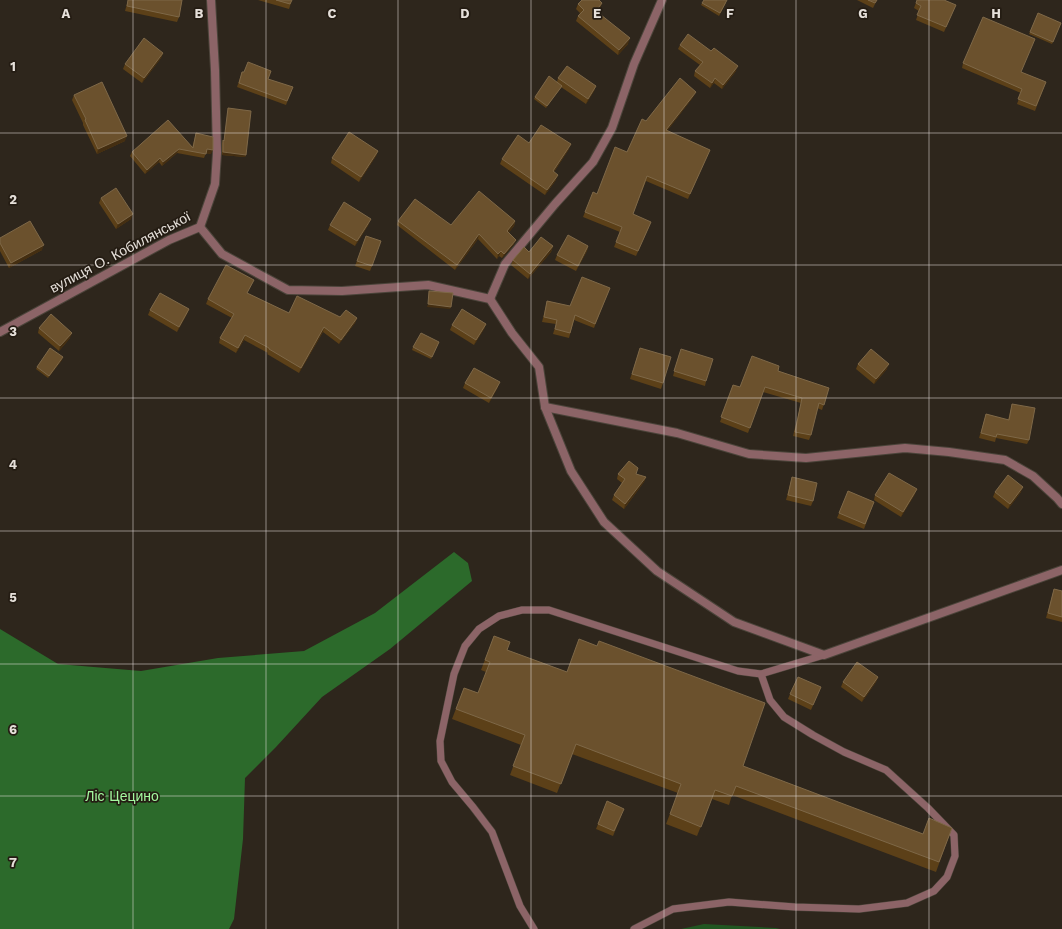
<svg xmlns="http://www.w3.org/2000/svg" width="1062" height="929" font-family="'Work Sans',sans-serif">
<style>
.green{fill:#215621}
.forest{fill:#2c6a2b}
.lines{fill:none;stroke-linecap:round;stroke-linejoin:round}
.lane-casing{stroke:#4b443a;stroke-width:8}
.street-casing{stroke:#4b443a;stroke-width:10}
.lane{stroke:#8c6467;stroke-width:7}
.street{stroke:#8c6467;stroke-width:8}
.wall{fill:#5c4018}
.shaded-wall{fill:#442e11}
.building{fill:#6b512d;stroke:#7e6848}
.grid{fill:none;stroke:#e6e0da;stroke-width:1;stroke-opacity:0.55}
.labels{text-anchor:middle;stroke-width:3.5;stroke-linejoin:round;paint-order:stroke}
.street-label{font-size:14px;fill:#e6e0da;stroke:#241c13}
.park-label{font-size:14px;fill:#a3f89f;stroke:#241c13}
.grid-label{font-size:13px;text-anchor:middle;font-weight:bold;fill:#e6e0da;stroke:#241c13;stroke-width:3.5;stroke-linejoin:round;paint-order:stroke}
</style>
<rect width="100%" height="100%" fill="#2e261c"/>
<path class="green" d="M704,924L776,928L780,929H681Z"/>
<path class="forest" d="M454,552L468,563L472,581L390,649L322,697L276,747L245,778L243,839L234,919L229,929H0V629L58,664L141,671L218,658L304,651L375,613Z"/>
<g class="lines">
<g class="lane-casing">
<g id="lane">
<path d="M534,929L520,906L492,832L473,807L452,782L441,761L440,741L454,674L465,646L479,629L499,616L522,610H549L738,671L761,674L824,655"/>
<path d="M634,929L673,909L729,902L795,907L859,909L907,903L934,891L947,877L955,856L954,835L928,808L886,770L844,752L813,735L784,717L770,700L761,674"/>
</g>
</g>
<g class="street-casing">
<g id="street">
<path d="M200,227L222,254L288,290L342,291L428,285L490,299L512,333L539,367L545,407L571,471L604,522L657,571L734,622L824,655L1062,570"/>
<path d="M490,299L505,264L555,204L593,162L612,128L634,64L662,0"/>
<path d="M0,332L169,240L200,227L215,184L217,153L215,70L211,0"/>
<path d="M545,407L677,433L749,454L806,458L905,448L949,452L1005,460L1033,476L1057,498L1062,504"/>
</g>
</g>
<use href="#lane" class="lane"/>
<use href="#street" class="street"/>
</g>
<g class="wall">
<path d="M128,0H182L179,17L177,22L125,11Z"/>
<path d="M258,0H292L289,9Z"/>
<path d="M857,0H877L873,8Z"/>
<path d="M917,0L956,5L944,32L916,20L919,11L914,8Z"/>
<path d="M602,3L600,8L597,12L628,44L618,55L576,21L578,16L580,13L576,9L578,4Z"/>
<path d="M702,3H726L719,16L701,5Z"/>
<path d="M1038,13L1061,23L1052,44L1029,34Z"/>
<path d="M680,45L736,71L722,89L714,83L710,88L694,76L695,71L700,65L678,49Z"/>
<path d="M163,53L161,58L142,83L123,69L125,64Z"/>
<path d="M963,63L1021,72L1046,82L1035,111L1017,104L1021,93L962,68Z"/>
<path d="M242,72L293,87L286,105L237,87Z"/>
<path d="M558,78L596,86L594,91L586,104L561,87L546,108L534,99L535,97L557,82Z"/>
<path d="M74,95L125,141L97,154L83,125V123L72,100Z"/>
<path d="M694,96L667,131L710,150L688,199L646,181L633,214L649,227L636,256L614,247L620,232L583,217L585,212L627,152L646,121Z"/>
<path d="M228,108L246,155L245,157L222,155V143L223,140H224L228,111Z"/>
<path d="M196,133L211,154L206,153L204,158L177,153L162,166L159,162L145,174L130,156L132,152L192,148Z"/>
<path d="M529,143L569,149L554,172L556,180L545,195L500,164L502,159Z"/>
<path d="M378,151L376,156L359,182L331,163L332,158Z"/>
<path d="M101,198L131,219L116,229L99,203Z"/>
<path d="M398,221L451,225L515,221L514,226L509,232L514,244L502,258L499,256L497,259L478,239L455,270L397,225Z"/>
<path d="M369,224L355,246L328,230L330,225Z"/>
<path d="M366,236L381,241L370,271L355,266Z"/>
<path d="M0,238L42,250L9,268L0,251Z"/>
<path d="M553,246L551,252L528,279L511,265L513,260L529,252Z"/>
<path d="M588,246L587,251L576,271L555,260L557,255Z"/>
<path d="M254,280L247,293L289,313L357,318L355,323L339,344L323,332L299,373L267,354L268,353L244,340L236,353L219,343L220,338L232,318L206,304L208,299Z"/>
<path d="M610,288L594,328L574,320L569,338L553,334L556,324L542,322L547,301L570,306Z"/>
<path d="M189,309L187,314L177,332L148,315L150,310Z"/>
<path d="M486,324L484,329L474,345L450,330L452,325Z"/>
<path d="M39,328L70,338L59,351L38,333Z"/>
<path d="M439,342L431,359L412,350L413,347Z"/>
<path d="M640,348L663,383L661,389L630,379Z"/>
<path d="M679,354L706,381L705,386L673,376Z"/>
<path d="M62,360L48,378L36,369L37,367Z"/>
<path d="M858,364L887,369L874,384L856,369Z"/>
<path d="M778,371L829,388L822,410L817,408L811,435L809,440L793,436L801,403L763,392L748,433L720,422L733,385L740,387Z"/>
<path d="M465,383L498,387L489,403L463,388Z"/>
<path d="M1012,404L1029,440L1027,444L996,438L995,442L979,438L986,414L1008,420Z"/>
<path d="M618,474H636L646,477L644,482L624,509L612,500L614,495L622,483L617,479Z"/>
<path d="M792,477L813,501L811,506L786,500Z"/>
<path d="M848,491L874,502L864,529L837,518Z"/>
<path d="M995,492H1021L1008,509L993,497Z"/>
<path d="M915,494L901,517L874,500L875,495Z"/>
<path d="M1054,589L1062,591V622L1046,618Z"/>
<path d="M494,636L507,650L743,766L923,834L952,828L936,872L732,795L729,805L712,799L697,836L666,824L678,793L572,754L557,793L510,775L521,745L452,719L464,688L478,693L486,672L481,670Z"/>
<path d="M878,677L876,682L862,702L841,687L843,682Z"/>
<path d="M821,687L811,710L788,699L790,694Z"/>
<path d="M622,814L613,836L596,829L598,824Z"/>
</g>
<g class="shaded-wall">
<path d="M602,3L600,8L594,16L596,11Z"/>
<path d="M630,38L628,44L618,55L619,50Z"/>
<path d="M163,53L161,58L142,83L144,78Z"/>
<path d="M738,66L736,71L722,89L723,85Z"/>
<path d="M715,78L714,83L710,88L712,83Z"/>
<path d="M562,86L561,88L546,108L547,106Z"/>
<path d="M596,86L594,91L586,104L588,99Z"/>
<path d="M696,92L694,96L664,135L666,130Z"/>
<path d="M127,136L125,141L97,154L98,149Z"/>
<path d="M571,144L569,149L551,176L553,171Z"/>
<path d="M179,149L177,153L162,166L163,162Z"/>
<path d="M207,149L213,150L211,154L205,153Z"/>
<path d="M710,150L708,155L688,199L690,194Z"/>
<path d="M378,151L376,156L359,182L361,177Z"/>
<path d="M223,152L246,155L245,157L222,155Z"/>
<path d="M160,158L159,162L145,174L147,170Z"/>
<path d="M558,175L556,180L545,195L547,190Z"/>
<path d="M133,214L131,219L116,229L118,224Z"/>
<path d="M371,219L369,224L355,246L357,241Z"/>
<path d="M515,221L514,226L506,236L507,231Z"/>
<path d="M479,234L478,239L455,270L457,265Z"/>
<path d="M516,240L514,244L502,258L504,254Z"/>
<path d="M44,245L42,250L9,268L11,263Z"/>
<path d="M553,246L551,252L528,279L530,274Z"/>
<path d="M588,246L587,251L576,271L578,266Z"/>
<path d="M501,251L499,256L497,259L498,254Z"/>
<path d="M428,304L451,307L450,309L427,307Z"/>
<path d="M189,309L187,314L177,332L179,327Z"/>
<path d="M357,318L355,323L339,344L341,340Z"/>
<path d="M486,324L484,329L474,345L476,340Z"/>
<path d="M324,327L323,332L299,373L301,368Z"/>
<path d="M72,333L70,338L59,351L60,346Z"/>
<path d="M245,335L244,340L236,353L238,348Z"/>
<path d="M63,357L62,360L48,378L49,376Z"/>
<path d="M889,364L887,369L874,384L876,379Z"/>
<path d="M500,382L498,387L489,403L491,398Z"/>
<path d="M646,477L644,482L624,509L625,504Z"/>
<path d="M1023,487L1021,492L1008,509L1010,504Z"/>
<path d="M917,489L915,494L901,517L903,512Z"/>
<path d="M878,677L876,682L862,702L864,697Z"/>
</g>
<g class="building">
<path d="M128,0H182L179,17L127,6Z"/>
<path d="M276,0H292L290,4Z"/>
<path d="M582,0H599L602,3L596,11L630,38L619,50L578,16L584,10L578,4Z"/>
<path d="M704,0H727L720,13L702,3Z"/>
<path d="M868,0H877L875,3Z"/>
<path d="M917,0H944L956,5L946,27L917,15L921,6L916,3Z"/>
<path d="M1038,13L1061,23L1053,42L1030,32Z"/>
<path d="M983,17L1035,39L1021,72L1046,82L1036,106L1018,99L1022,89L963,63Z"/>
<path d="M688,34L711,51L714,48L738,66L723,85L715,78L712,83L695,71L703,62L680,45Z"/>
<path d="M144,38L163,53L144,78L125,64Z"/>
<path d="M248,62L271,71L268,79L293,87L287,101L239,83L242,72H244Z"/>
<path d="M567,66L596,86L588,99L558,78Z"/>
<path d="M549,76L562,86L547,106L535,97Z"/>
<path d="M680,78L696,92L666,130L710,150L690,194L647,176L633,214L651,222L638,251L616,242L622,227L585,212L593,192L597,194L615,147L627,152L642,119L646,121Z"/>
<path d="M102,82L127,136L98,149L85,120L86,119L74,95Z"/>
<path d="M228,108L251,111L246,155L223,152V140L224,141Z"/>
<path d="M168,120L193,148L196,133L213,137V150L207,149L206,154L179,149L163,162L160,158L147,170L132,152Z"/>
<path d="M541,125L571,144L553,171L558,175L547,190L502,159L518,135L529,143Z"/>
<path d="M349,132L378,151L361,177L332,158Z"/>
<path d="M116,188L133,214L118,224L101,198Z"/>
<path d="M479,191L515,221L507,231L516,240L504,254L501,251L498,254L479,234L457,265L398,221L415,199L451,225Z"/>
<path d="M344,202L371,219L357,241L330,225Z"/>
<path d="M30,221L44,245L11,263L0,243V238Z"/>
<path d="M568,235L588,246L578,266L557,255Z"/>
<path d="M366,236L381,241L372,266L357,261Z"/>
<path d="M541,237L553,246L530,274L513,260L524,247L529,252Z"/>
<path d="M226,265L254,280L247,293L289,313L297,296L340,317L346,310L357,318L341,340L324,327L301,368L269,349V348L245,335L238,348L220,338L234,314L208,299Z"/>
<path d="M582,277L610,288L595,324L575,315L570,333L555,329L557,320L544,317L547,301L570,306Z"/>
<path d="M429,291L453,293L451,307L428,304Z"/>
<path d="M160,293L189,309L179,327L150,310Z"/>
<path d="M462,309L486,324L476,340L452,325Z"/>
<path d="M51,314L72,333L60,346L39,328Z"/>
<path d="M421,333L439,342L432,357L413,347Z"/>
<path d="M50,348L63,357L49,376L37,367Z"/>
<path d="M640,348L671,357L663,383L632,374Z"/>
<path d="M681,349L713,359L706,381L674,371Z"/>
<path d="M871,349L889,364L876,379L858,364Z"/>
<path d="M752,356L779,366L778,371L829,388L824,405L819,403L811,435L795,432L802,398L765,387L750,428L721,417L733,385L740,387Z"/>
<path d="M474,368L500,382L491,398L465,383Z"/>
<path d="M1012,404L1035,408L1029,440L997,434L996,437L981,433L986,414L1009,420Z"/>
<path d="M629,461L638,468L636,474L646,477L625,504L614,495L625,479L618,474Z"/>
<path d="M889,473L917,489L903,512L875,495Z"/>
<path d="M1008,475L1023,487L1010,504L995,492Z"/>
<path d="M792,477L817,483L813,501L788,495Z"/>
<path d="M848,491L874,502L865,524L839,513Z"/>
<path d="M1054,589L1062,591V617L1048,613Z"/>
<path d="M494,636L510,642L507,650L567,672L579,639L597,646L599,641L765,703L743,766L923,834L929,818L952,828L939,862L736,786L732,796L715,790L701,827L670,814L681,784L576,744L561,784L513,766L525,735L456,709L464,688L478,693L490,662L485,660Z"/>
<path d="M857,662L878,677L864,697L843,682Z"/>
<path d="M798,677L821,687L813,705L790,694Z"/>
<path d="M607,801L624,809L614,831L598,824Z"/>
</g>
<path class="grid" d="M133,0V929M266,0V929M398,0V929M531,0V929M664,0V929M796,0V929M929,0V929M0,133H1062M0,265H1062M0,398H1062M0,531H1062M0,664H1062M0,796H1062"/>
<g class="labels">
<g class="street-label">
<text transform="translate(120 252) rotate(-28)" y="5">вулиця О. Кобилянської</text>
</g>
<g class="park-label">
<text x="122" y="801">Ліс Цецино</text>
</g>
</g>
<g class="grid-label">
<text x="66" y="18">A</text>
<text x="199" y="18">B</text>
<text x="332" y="18">C</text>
<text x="465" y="18">D</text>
<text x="597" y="18">E</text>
<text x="730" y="18">F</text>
<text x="863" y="18">G</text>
<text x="996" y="18">H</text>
<text x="13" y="71">1</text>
<text x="13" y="204">2</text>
<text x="13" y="336">3</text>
<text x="13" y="469">4</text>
<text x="13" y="602">5</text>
<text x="13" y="734">6</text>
<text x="13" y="867">7</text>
</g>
</svg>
